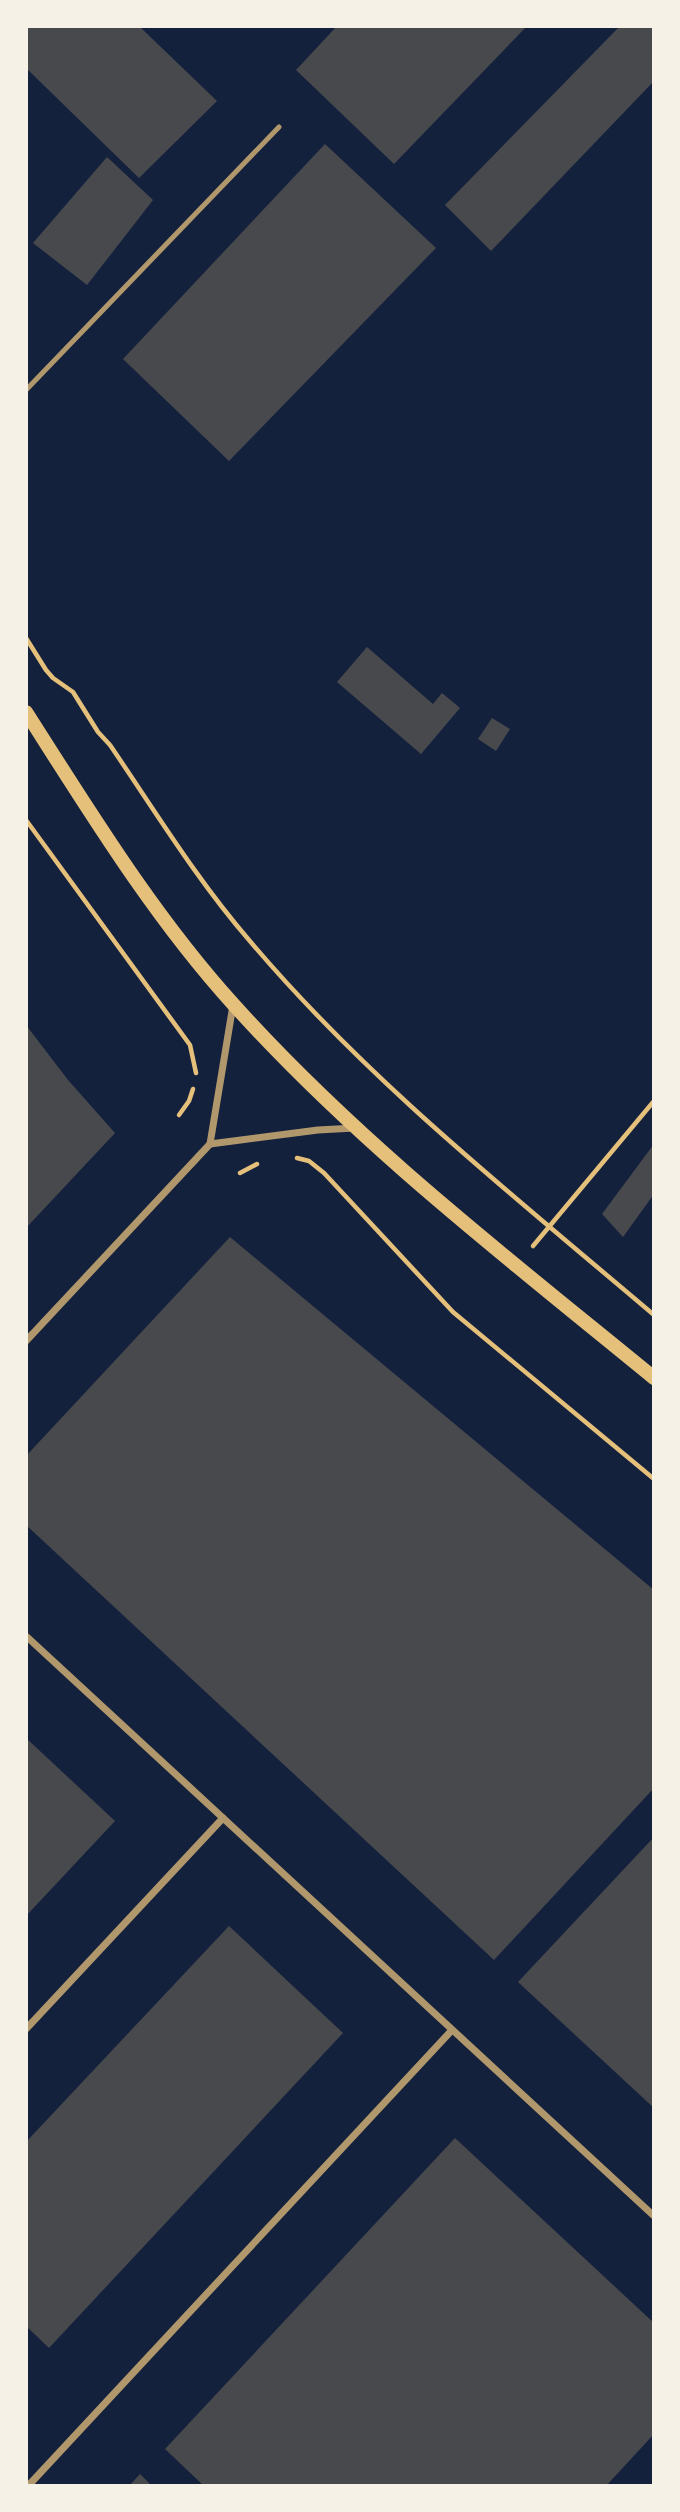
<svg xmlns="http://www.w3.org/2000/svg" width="680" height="2512" font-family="'Titillium Web',sans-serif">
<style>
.building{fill:#48494c}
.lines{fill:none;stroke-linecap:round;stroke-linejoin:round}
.path{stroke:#e5c07b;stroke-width:4.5}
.service{stroke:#b1986c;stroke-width:5}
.minor{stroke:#b1986c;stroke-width:7}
.secondary{stroke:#e5c07b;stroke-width:14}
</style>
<rect width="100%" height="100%" fill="#14213d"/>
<g class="building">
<path d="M26,26H139L217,101L139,178L26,68Z"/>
<path d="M337,26H527L394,164L296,70Z"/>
<path d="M620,26H654V81L491,251L445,205Z"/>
<path d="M325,144L436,248L229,461L123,359Z"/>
<path d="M107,157L153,200L87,285L33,243Z"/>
<path d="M367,647L433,704L442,693L460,708L421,754L337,682Z"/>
<path d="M492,718L510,729L496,751L478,739Z"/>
<path d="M26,1025L68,1080L115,1133L26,1228Z"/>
<path d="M654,1144V1194L623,1237L602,1214Z"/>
<path d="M230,1237L654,1590V1788L494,1960L26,1525V1456Z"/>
<path d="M26,1738L115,1821L26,1916Z"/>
<path d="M654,1837V2108L518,1982Z"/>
<path d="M229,1926L343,2033L49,2348L26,2326V2142Z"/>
<path d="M455,2138L654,2323V2434L606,2486H204L165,2449Z"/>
<path d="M140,2474L152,2486H129Z"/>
</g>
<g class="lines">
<g class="path">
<path d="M26,638L46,670L53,678L73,692L98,732L110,745C155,811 197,880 249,940C368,1081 514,1196 654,1315"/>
<path d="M26,820L190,1045L196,1073"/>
<path d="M179,1115L189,1101L193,1089"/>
<path d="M297,1158L309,1161L324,1173L453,1312L654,1479"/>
<path d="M240,1173L257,1164"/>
<path d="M533,1246L654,1101"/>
</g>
<path class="service" d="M26,390L279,127"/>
<g class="minor">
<path d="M210,1144L318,1130L355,1128"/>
<path d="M26,1341L210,1144L233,1005"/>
<path d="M26,1636L654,2216"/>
<path d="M26,2029L223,1818"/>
<path d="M28,2486L452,2030"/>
</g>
<path class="secondary" d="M26,712C90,812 154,917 234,1005C359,1144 510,1260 654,1378"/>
</g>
<rect width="680" height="2512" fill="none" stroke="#f6f1e7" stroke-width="56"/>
</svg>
